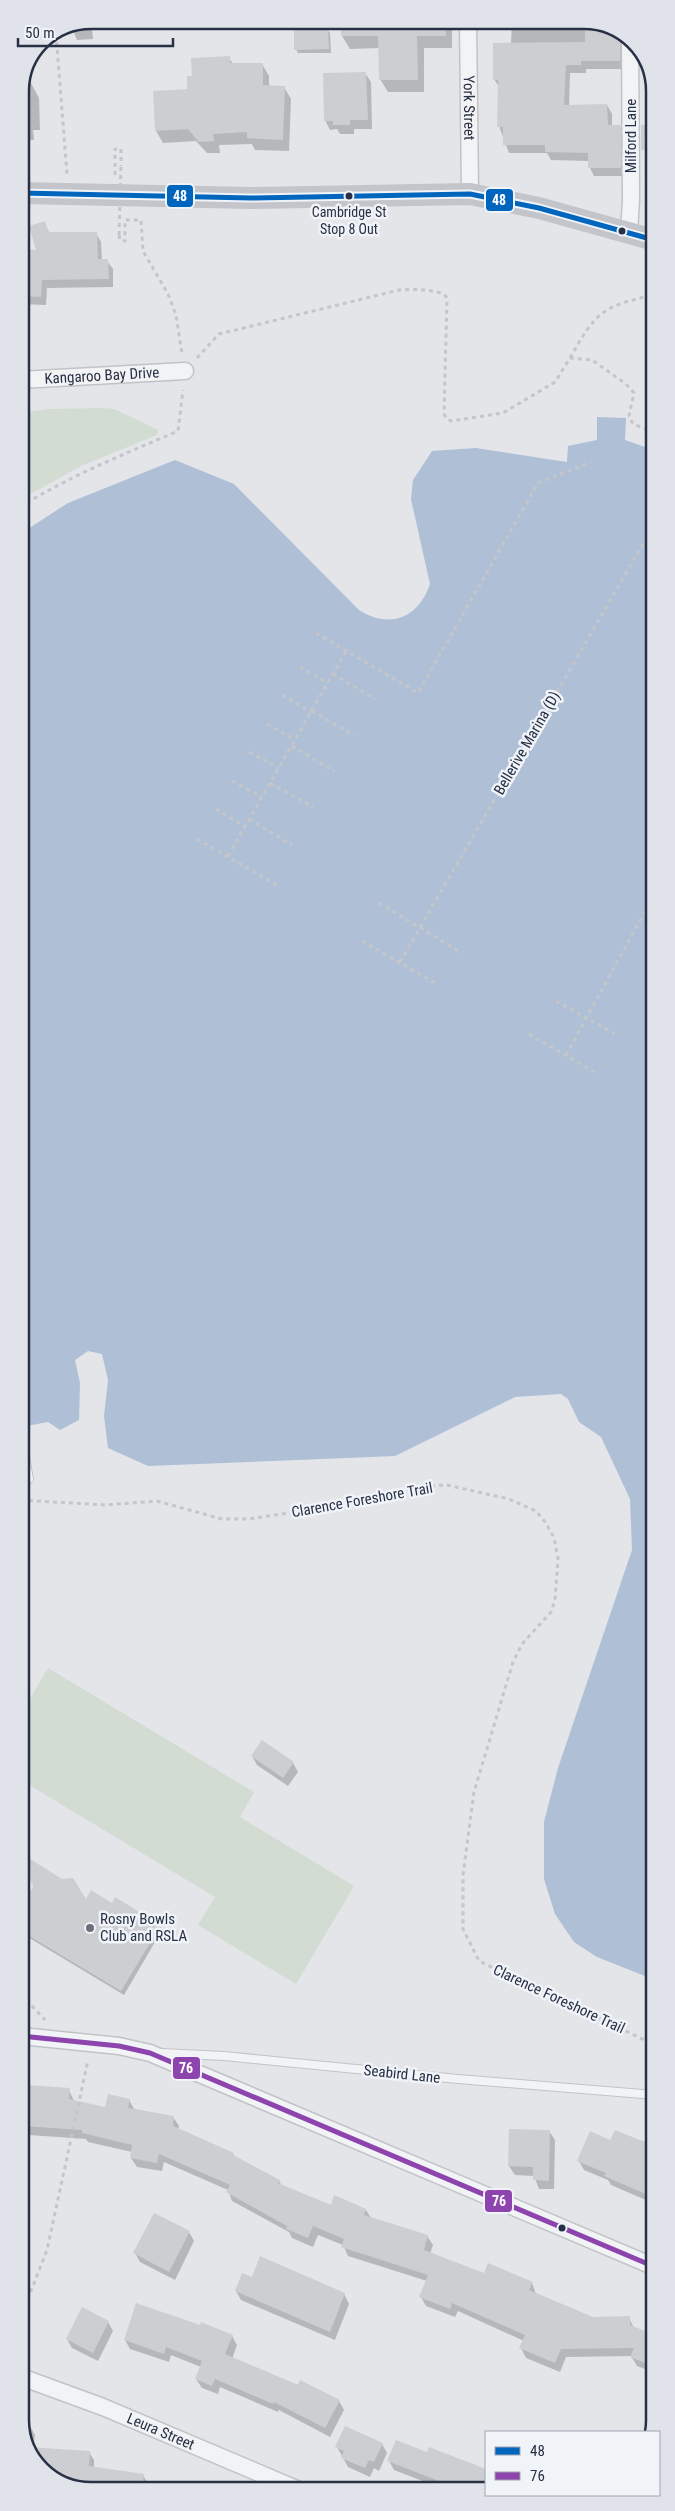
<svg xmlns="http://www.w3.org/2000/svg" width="675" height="2511" font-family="'Roboto Condensed',sans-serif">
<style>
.green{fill:#d2dcd3}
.water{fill:#aebfd6}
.shadow{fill:#0003}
.building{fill:#cdced2}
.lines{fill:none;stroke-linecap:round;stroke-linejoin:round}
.lane-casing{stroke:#c1c3c6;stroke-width:10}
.street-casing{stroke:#c1c3c6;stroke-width:19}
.path{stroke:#c4c6cb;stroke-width:3;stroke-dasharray:4 4;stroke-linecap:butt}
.lane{stroke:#f2f3f4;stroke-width:8}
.street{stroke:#f2f3f4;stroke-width:16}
.secondary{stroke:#c3c5ca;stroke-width:22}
.path-bridge{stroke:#c4c6cb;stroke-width:3;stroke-dasharray:4 4;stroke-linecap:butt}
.bus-1-casing{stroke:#f0f3f8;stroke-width:9}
.bus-2-casing{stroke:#f0f3f8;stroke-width:9}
.bus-1{stroke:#0065bd;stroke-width:5}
.bus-2{stroke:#8e44ad;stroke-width:5}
.bus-dot{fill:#273044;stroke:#f0f3f8;stroke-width:2}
.poi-dot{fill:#696f7d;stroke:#f0f3f8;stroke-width:2}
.labels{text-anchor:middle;stroke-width:5;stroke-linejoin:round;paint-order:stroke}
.bus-label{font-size:14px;fill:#273044;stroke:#f0f3f8}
.street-label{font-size:15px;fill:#273044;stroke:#f0f3f8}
.poi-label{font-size:15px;fill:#273044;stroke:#f0f3f8;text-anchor:start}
.rim{fill:none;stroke:#273044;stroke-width:2.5}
.line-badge{stroke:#f0f3f8;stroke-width:2}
.badge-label{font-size:14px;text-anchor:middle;font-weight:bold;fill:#fff}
</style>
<rect width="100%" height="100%" fill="#e3e5e8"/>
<g class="green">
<path d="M103,408L114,409L158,430L157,435L81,466L20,500V413L48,409Z"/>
<path d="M48,1668L254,1792L240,1817L354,1886L296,1984L198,1925L215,1897L21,1780V1714Z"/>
</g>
<path class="water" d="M597,417L626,418L625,440L648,448L652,437L654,438L655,1980L597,1957L574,1942L555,1914L544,1879V1822L558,1768L632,1550L630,1499L601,1437L579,1422L568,1399L561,1394L515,1397L395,1456L148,1466L108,1448L104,1416L108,1380L102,1354L88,1351L75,1360L80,1383L79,1420L60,1430L48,1422L21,1427L20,534L68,503L175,460L234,484L359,610C389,629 418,619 430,584L411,499L413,480L432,451L476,448L567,462L568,446L597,440Z"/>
<g class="shadow">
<path d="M91,20L93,39L77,40L72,28Z"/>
<path d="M342,20H452V48H424V92H388L380,79V48L350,49L342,36Z"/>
<path d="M512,20L593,21L611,29V34H620L625,42L624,69H586V73H570L569,106L607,105L612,114V126H620L625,135V176H594L590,168L589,161L551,160L547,153H509L499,126V87L494,79L511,44Z"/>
<path d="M327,29L330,33L331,53H298L296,49Z"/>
<path d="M229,58L233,64H262L269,76V87H284L291,99L289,151L255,150L252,144L219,145L220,153H207L196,141L163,143L156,131L188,90L193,78Z"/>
<path d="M651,72L654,76V111L649,103Z"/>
<path d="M365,73L371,82L372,129H354V134H340L337,129L330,130L325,120Z"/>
<path d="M23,83H31L39,98L40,130H33L34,140L20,141V90Z"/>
<path d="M654,133V159H651L646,150Z"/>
<path d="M44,223L50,234L96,233L101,242L102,261H107L113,269V287L47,288L46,305L20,304V250L38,251Z"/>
<path d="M252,1756L293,1763L298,1772L288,1786L257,1765Z"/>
<path d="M62,1880L86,1902L113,1904L160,1925L162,1930L124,1995L21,1933V1910L34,1887L32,1882Z"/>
<path d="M69,2090L74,2101L106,2108L129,2100L134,2109L173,2117L179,2126L178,2130L233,2154L235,2157L279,2181L282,2186L331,2206L366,2210L371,2218L427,2236L433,2245L430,2254L485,2274L532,2283L536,2294L593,2318H629L634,2328L655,2337V2373L637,2366L631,2356L566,2357L560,2372L526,2358L521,2348L524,2341L458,2311L455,2317L426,2306L421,2297L427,2281L348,2256L343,2245L318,2235L313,2247L292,2238L289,2232L232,2201L228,2190L164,2162L162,2171L137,2167L131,2158L132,2152L88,2142L86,2139L29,2135L24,2126Z"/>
<path d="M549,2131L555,2140L554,2189H539L534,2176L515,2175L509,2166Z"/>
<path d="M611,2142L655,2146V2204L611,2185L608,2180L584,2170L579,2161Z"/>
<path d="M189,2232L194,2241L175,2280L140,2262L135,2253Z"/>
<path d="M252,2279L344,2294L349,2304L335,2340L241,2300L236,2291Z"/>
<path d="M108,2322L113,2331L98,2361L72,2348L67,2339Z"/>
<path d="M232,2336L237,2345L232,2359L339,2401L344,2410L330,2437L279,2410L278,2412L220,2387L218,2394L202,2388L196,2379L201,2367L171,2355L169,2362L130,2349L125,2340Z"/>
<path d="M655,2375V2393L651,2386Z"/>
<path d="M21,2425L30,2426L35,2435L33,2449L89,2452L94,2460V2468L143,2475L148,2484L147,2491H86L44,2474L21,2435Z"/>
<path d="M382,2444L387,2453L379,2471L374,2468L370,2477L348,2467L337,2447Z"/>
<path d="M427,2454L465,2461L486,2470V2490H446L394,2470L389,2461Z"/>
</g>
<g class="building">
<path d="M341,20H445L446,36H417L418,80H379L378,36H341Z"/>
<path d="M585,21H593L607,27V32L621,33L620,61H581V65H566L564,105L607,104L608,125H621V168H588V153L545,152V145H503V127H497L498,80H493V43L585,42Z"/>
<path d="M328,28L329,49L294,50V29Z"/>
<path d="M230,56V63H263V85L285,86L283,140L247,138V132L213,134L214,141L199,142L188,129L155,131L153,91L187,89V76H192L191,58Z"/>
<path d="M366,72L368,120H350V125H333V121H324L323,73Z"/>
<path d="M641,125H654V151L641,150Z"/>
<path d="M45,221L48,232H97L98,259H108L109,279L42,280L41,297L20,296V249L36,250L29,226Z"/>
<path d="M262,1740L294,1762L283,1778L251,1756Z"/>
<path d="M27,1857L62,1879L73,1878L86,1899L91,1890L112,1903L115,1897L161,1925L121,1991L21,1931V1907L34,1885L31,1883Z"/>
<path d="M26,2085L70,2088L69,2099L105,2107L108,2094L130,2099L128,2108L174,2116L173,2126L234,2153L233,2155L280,2180L278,2183L331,2205L334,2195L366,2209L364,2215L428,2235L424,2250L484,2273L488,2263L533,2282L529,2290L593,2317L630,2316V2325L655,2335V2367L630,2357L634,2348L561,2349L555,2363L519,2348L525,2335L452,2303L450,2309L419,2297L428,2275L341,2247L344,2239L313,2226L308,2238L286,2229L287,2226L226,2192L230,2185L159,2154L157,2163L130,2158L132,2145L82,2133V2130L23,2126Z"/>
<path d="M509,2129L550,2130L549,2181L533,2180V2167L508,2166Z"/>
<path d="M615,2130L655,2146V2198L604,2176L606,2173L577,2161L590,2131L610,2140Z"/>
<path d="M154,2213L190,2231L169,2272L133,2253Z"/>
<path d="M260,2256L345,2293L330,2332L235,2291L242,2273L252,2277Z"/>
<path d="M136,2303L200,2325L201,2322L233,2335L225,2354L298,2385L300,2380L340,2400L325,2428L274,2402L273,2404L215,2379L212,2386L195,2379L202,2361L166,2347L164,2354L124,2340Z"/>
<path d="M82,2307L109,2321L93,2353L66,2339Z"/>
<path d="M345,2426L383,2443L374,2462L369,2460L365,2468L341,2458L344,2451L335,2447Z"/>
<path d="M396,2440L427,2452L429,2447L486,2469V2490H463L387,2461Z"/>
<path d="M29,2447L90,2451L89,2466L144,2474L142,2491H86L45,2474Z"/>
</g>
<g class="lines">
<g class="lane-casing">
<g id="lane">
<path d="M21,1438L29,1479"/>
<path d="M161,2053L224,2056L458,2079L655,2095"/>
</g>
</g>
<g class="street-casing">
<g id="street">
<path id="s1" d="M468,20L470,194"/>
<path d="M629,234L631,199L630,37"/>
<path id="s2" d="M20,380L185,371"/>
<path d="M21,2036L119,2046L150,2053L655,2267"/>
<path id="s3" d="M21,2377L103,2407L299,2490"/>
</g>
</g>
<g class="path">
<path d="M56,34L67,174"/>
<path d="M115,175V149H121V166"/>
<path d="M119,235L120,240L125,241V220H141L143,251L168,294L176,315L182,354"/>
<path d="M197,358L219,334L399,290C414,289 429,289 444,294L447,298L444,414L447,419L451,421L503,413L555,382L570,358L592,360L626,384L634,393L629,416L633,424L654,432"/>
<path d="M570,358C596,312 602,306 654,295"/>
<path d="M20,507C70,476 124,454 178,431L183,390"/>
<path d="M316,633L418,693L538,483L591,462"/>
<path d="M300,667L328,683"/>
<path d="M333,674L375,699"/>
<path d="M282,695L311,712"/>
<path d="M312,711L355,736"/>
<path d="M267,724L295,740"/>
<path d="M292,746L335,772"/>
<path d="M249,752L279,768"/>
<path d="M232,781L262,797"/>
<path d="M270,783L313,807"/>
<path d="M216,809L245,827"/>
<path d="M249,819L292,845"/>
<path d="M197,839L277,885"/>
<path d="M228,856L346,651"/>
<path d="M379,903L462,953"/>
<path d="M362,941L437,984"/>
<path d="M400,962L654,525"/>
<path d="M556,1001L615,1034"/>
<path d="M529,1034L596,1073"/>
<path d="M566,1055L654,895"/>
<path d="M21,1383L29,1425"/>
<path d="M21,1500L105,1505L157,1501L222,1519H249L346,1504L420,1486L447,1485L509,1499L536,1511L546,1523L554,1538L558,1558L555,1600L551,1612L522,1644L513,1662L474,1792L463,1875V1929L479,1961L655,2045"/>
<path d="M21,1994L45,2020"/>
<path d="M21,2305L31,2291L47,2250L88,2060"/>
</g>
<use href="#lane" class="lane"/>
<use href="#street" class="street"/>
<path class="secondary" d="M20,193L251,198L470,194L539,208L654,240"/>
<path class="path-bridge" d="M119,235L121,166"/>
<g class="bus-1-casing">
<path id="bus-1" d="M20,193L251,198L470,194L539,208L654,240"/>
</g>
<g class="bus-2-casing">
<path id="bus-2" d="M21,2036L119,2046L150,2053L655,2267"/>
</g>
<use href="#bus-1" class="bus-1"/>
<use href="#bus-2" class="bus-2"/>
</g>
<g class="bus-dot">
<circle cx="349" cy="196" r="4.5"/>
<circle cx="622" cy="231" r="4.5"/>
<circle cx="562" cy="2228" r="4.5"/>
</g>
<circle class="poi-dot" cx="90" cy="1928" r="5"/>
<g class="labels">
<g class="bus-label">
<text x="349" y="217">Cambridge St<tspan x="349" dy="17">Stop 8 Out</tspan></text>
</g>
<g class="street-label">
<text dy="5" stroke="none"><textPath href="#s1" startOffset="88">York Street</textPath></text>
<text transform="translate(631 136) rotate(-90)" y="5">Milford Lane</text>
<text dy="5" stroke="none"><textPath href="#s2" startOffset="82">Kangaroo Bay Drive</textPath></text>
<text transform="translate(527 743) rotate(-60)" y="5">Bellerive Marina (D)</text>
<text transform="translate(362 1500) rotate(-10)" y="5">Clarence Foreshore Trail</text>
<text transform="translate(559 1999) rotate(25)" y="5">Clarence Foreshore Trail</text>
<text transform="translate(402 2074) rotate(6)" y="5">Seabird Lane</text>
<text dy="5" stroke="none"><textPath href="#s3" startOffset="150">Leura Street</textPath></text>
</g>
<g class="poi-label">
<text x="100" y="1924">Rosny Bowls<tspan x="100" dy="17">Club and RSLA</tspan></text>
</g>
</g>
<path d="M0 0H675V2511H0ZM91 29H584A62 62 0 0 1 646 91V2420A62 62 0 0 1 584 2482H91A62 62 0 0 1 29 2420V91A62 62 0 0 1 91 29Z" fill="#e0e3ea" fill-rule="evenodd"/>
<path class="rim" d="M91 29H584A62 62 0 0 1 646 91V2420A62 62 0 0 1 584 2482H91A62 62 0 0 1 29 2420V91A62 62 0 0 1 91 29Z"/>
<g class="line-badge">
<rect x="166" y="184" width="28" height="24" rx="5" fill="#0065bd"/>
<rect x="485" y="188" width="29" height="24" rx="5" fill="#0065bd"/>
<rect x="172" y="2056" width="29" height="24" rx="5" fill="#8e44ad"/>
<rect x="484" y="2189" width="29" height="24" rx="5" fill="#8e44ad"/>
</g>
<g class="badge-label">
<text x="180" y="201">48</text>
<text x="499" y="205">48</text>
<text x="186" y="2073">76</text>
<text x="499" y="2206">76</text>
</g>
<rect x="485" y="2431" width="175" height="65" fill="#f0f3f8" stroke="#a0a5b0"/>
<rect x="495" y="2447" width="25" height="8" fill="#0065bd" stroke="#a0a5b0"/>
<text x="530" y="2456" font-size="15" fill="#273044">48</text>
<rect x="495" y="2472" width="25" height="8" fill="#8e44ad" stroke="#a0a5b0"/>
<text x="530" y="2481" font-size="15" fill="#273044">76</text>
<path d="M18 38v8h155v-8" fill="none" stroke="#273044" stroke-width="2.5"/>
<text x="25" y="38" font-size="15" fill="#273044" stroke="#f0f3f8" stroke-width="4" paint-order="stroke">50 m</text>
</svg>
